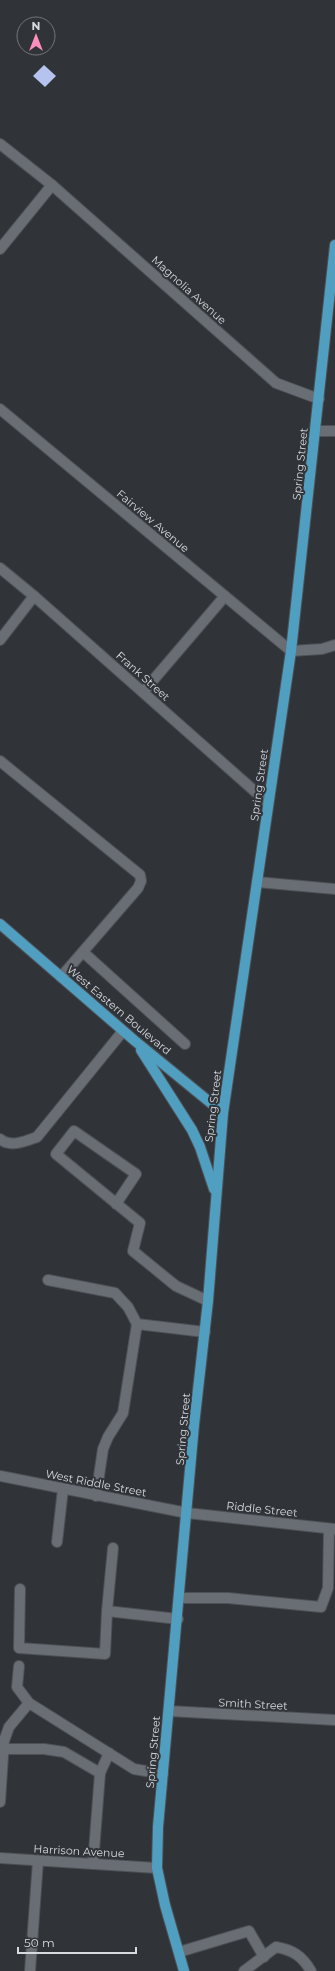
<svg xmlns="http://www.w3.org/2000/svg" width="335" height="1971" font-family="Montserrat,sans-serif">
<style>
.building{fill:#b6c3ef}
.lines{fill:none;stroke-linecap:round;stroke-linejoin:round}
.minor-casing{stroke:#4d5156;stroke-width:12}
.major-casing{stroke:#4d5156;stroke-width:12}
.minor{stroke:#696e74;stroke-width:10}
.major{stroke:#509ec0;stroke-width:10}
.labels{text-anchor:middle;stroke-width:4;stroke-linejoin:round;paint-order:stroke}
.street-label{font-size:11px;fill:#d7dade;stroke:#303439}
</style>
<rect width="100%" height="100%" fill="#303439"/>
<path class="building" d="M44,65L56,76L45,87L33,76Z"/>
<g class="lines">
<g class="minor-casing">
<g id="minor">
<path d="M0,144L52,185L276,383L319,399"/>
<path d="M0,249L52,185"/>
<path d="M0,409L291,651L322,649L335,645"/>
<path d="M315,431H335"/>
<path d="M0,568L34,596L268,803"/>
<path d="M0,640L34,596"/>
<path d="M143,692L225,596"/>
<path d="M0,761L140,875L141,881L138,888L61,977"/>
<path d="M257,882L335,889"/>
<path d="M83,952L185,1044"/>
<path d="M0,1139C11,1148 26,1141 37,1137L123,1031"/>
<path d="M116,1204L136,1174L74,1131L56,1154L140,1223L133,1251L176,1286L208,1301"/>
<path d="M48,1280L115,1293L128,1307L137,1324L205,1332"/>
<path d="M0,1476L187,1513L335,1529"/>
<path d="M96,1496L103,1449L108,1437L123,1413L137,1324"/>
<path d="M57,1542L63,1489"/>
<path d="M113,1548L107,1611L178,1619"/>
<path d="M20,1589L19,1648L105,1654L107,1611"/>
<path d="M180,1598H228L321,1607L328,1588L329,1529"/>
<path d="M19,1666L17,1687L29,1703L134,1769L163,1774"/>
<path d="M169,1711L335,1720"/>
<path d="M3,1749H44L64,1752L100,1773"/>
<path d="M0,1802L4,1741L9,1727L29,1703"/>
<path d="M0,1858L157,1868"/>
<path d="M93,1864L100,1773L109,1753"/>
<path d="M179,1952L249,1931L264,1957"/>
<path d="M30,1971L38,1861"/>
<path d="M244,1971L276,1947C293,1950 302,1956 311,1971"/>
</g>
</g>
<g class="major-casing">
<g id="major">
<path d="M0,924L135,1041L223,1113"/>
<path d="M141,1050L192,1130L200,1147L214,1189"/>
<path d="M184,1971L165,1905L157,1868L158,1827L194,1425L208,1301L223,1113L291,651L335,245"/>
</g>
</g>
<use href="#minor" class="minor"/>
<use href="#major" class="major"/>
</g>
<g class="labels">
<g class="street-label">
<text transform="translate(189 290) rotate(42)" y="4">Magnolia Avenue</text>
<text transform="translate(300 464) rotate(-84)" y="4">Spring Street</text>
<text transform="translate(153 521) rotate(40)" y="4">Fairview Avenue</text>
<text transform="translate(143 676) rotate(42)" y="4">Frank Street</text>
<text transform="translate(259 785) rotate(-82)" y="4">Spring Street</text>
<text transform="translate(119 1010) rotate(40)" y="4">West Eastern Boulevard</text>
<text transform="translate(213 1106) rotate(-83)" y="4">Spring Street</text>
<text transform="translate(183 1429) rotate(-85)" y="4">Spring Street</text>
<text transform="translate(96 1483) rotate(11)" y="4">West Riddle Street</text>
<text transform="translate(262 1509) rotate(6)" y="4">Riddle Street</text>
<text transform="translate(253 1704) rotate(3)" y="4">Smith Street</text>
<text transform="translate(153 1752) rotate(-85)" y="4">Spring Street</text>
<text transform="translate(79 1851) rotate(3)" y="4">Harrison Avenue</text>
</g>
</g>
<g transform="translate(36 36)"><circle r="19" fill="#303439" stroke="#73767b"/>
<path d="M0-3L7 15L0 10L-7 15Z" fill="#fe8ebb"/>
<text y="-6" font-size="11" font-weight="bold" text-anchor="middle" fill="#d7dade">N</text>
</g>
<path d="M18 1947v6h118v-6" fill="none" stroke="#d7dade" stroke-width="2"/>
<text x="24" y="1947" font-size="12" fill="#d7dade" stroke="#303439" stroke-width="3" paint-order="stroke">50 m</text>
</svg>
